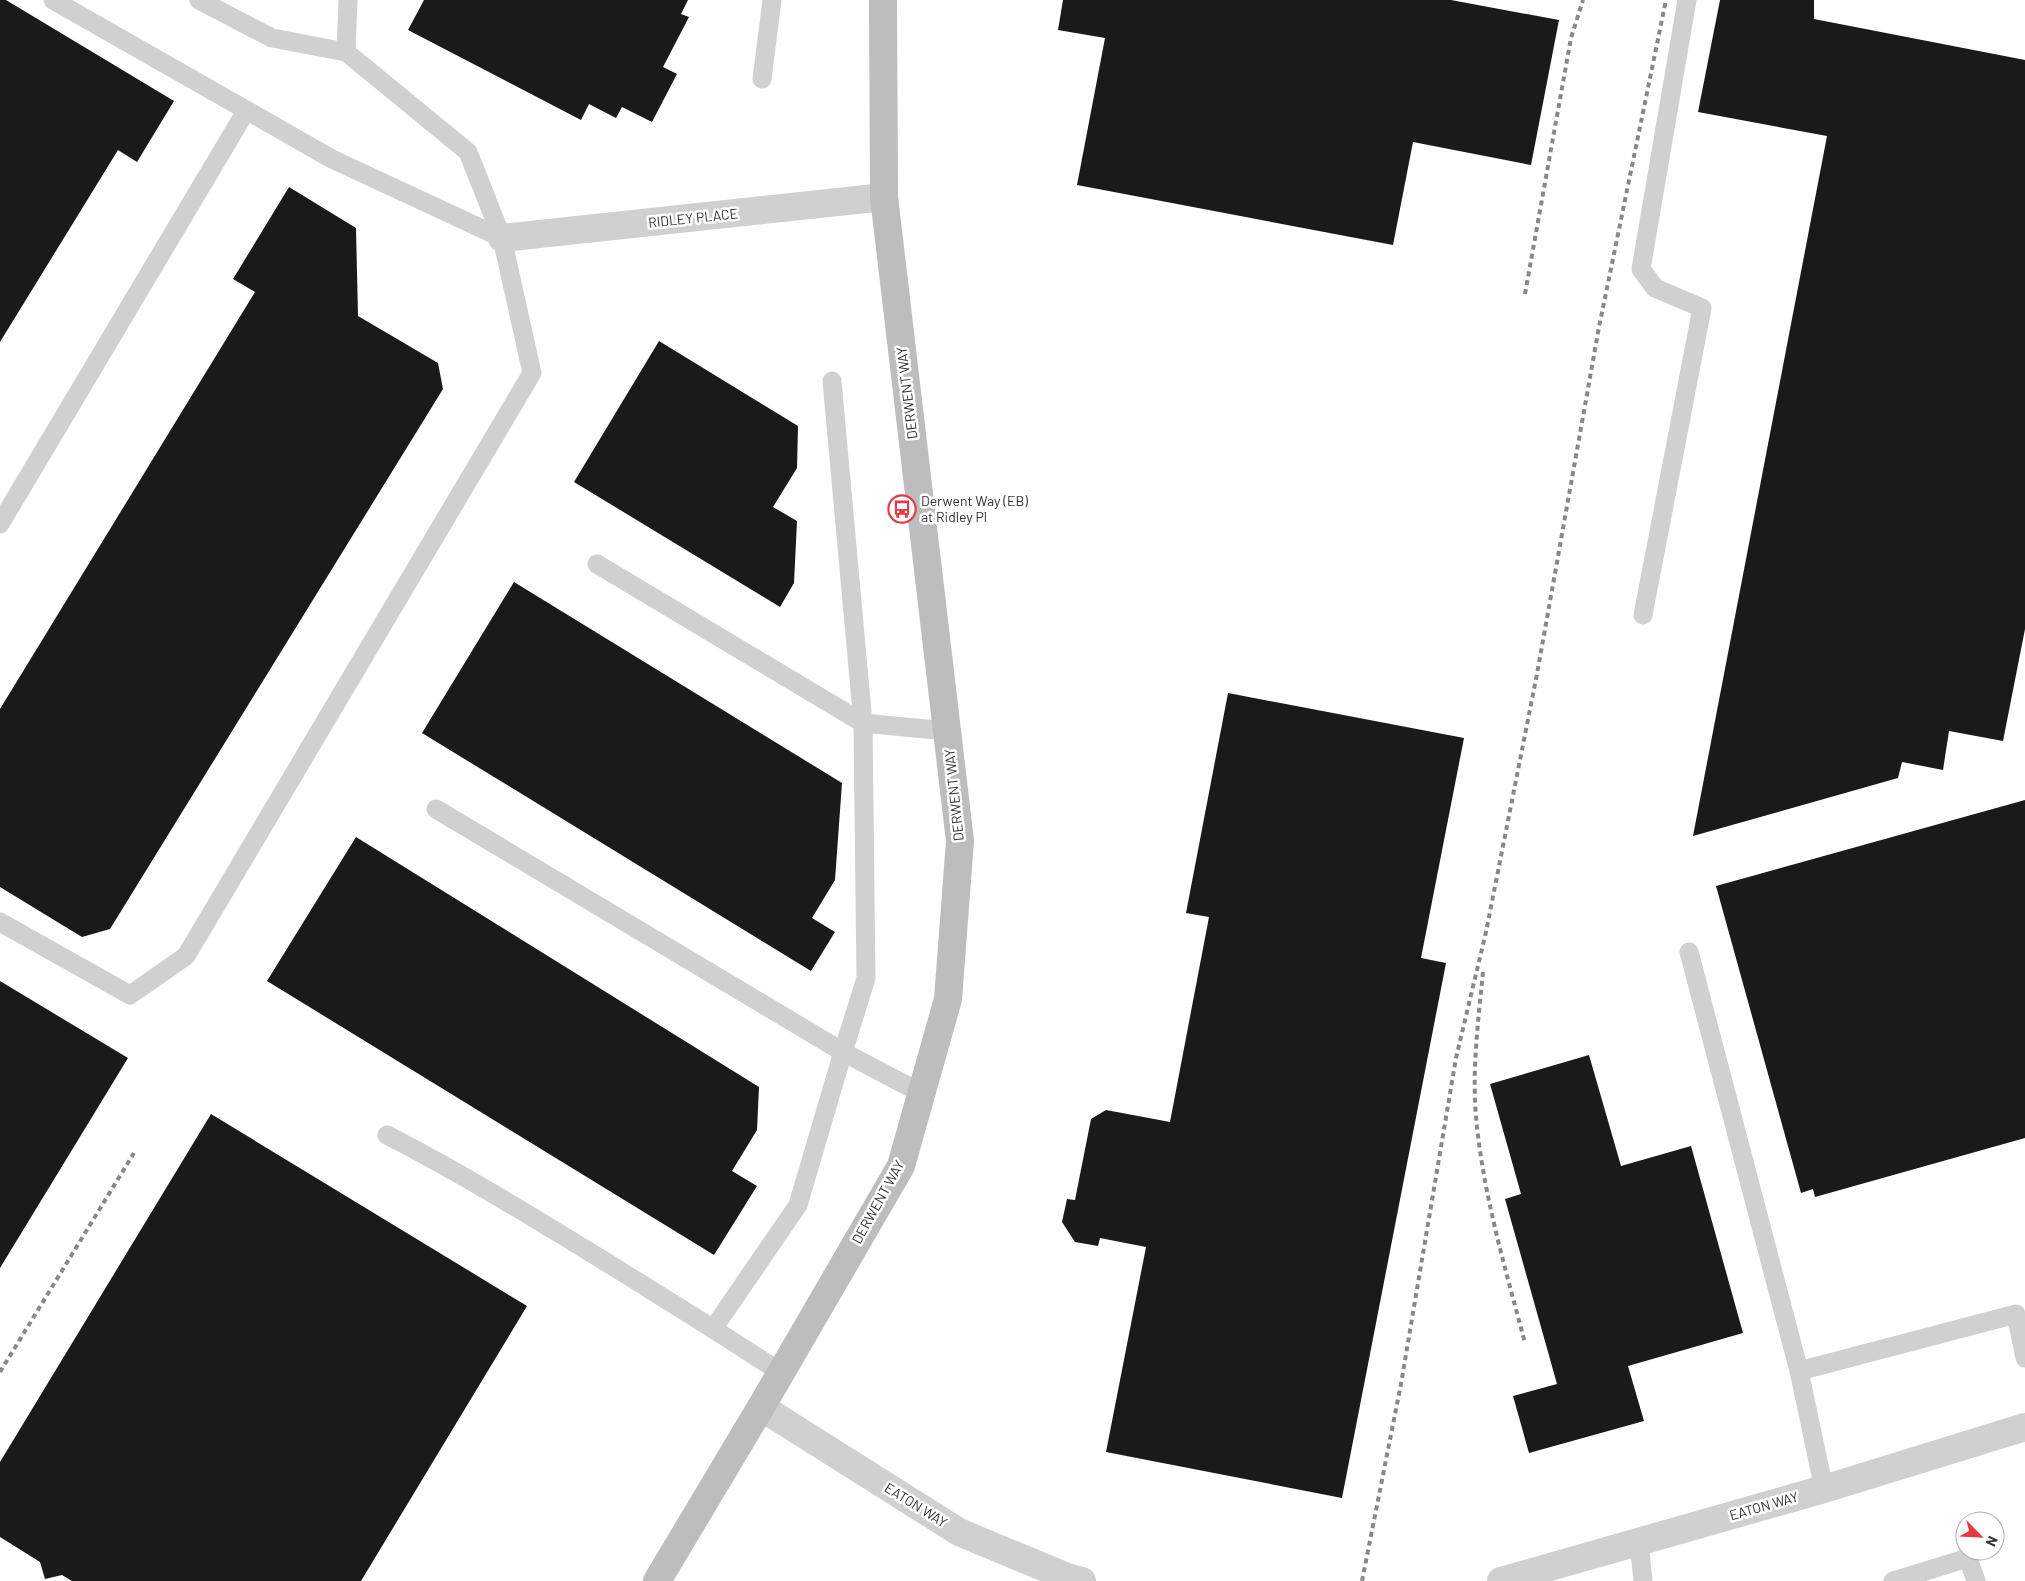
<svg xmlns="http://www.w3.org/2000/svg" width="2025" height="1581" font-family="Barlow,sans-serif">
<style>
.building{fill:#1a1a1a}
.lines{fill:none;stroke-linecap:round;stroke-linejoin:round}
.lane{stroke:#d0d0d0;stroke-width:19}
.street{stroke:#d0d0d0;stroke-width:28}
.secondary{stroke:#bdbdbd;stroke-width:28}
.rail{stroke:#888;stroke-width:4;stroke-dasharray:5 4;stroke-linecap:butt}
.labels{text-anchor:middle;stroke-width:5;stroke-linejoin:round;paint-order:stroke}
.street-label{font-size:14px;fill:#333;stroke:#fff}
.poi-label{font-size:14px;fill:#333;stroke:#fff;text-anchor:start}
</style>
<rect width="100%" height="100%" fill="#fff"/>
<g class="building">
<path d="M0,0H6L174,101L137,162L118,150L0,342Z"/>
<path d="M424,0H688L681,14L689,17L663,67L677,74L652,122L622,107L616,118L589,104L581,120L408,30Z"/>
<path d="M1063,0H1451L1559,20L1531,165L1413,142L1393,245L1077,185L1105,38L1058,30Z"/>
<path d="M1720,0H1814V19L2025,60V629L2003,741L1949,731L1943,770L1902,762L1898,778L1693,836L1827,136L1698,112Z"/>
<path d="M289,187L356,228L358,316L438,363L443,389L110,929L82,937L0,887V709L255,292L233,279Z"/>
<path d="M659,341L798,426L797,468L773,507L797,521L794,583L780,607L574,482Z"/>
<path d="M514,582L842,783L835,880L812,918L835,932L811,971L422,733Z"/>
<path d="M1228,693L1464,738L1421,958L1446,963L1342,1498L1106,1452L1146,1247L1100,1238L1098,1246L1075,1242L1062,1222L1067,1199L1075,1200L1091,1119L1106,1110L1170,1122L1209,917L1186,913Z"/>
<path d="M2025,800V1138L1815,1197L1813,1189L1801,1193L1716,886Z"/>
<path d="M356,837L759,1087L757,1130L732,1171L757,1186L714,1255L267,981Z"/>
<path d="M0,981L128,1058L0,1268Z"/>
<path d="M1589,1055L1621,1166L1691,1146L1743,1333L1628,1366L1644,1421L1529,1453L1513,1396L1557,1384L1505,1199L1521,1194L1490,1084Z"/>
<path d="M211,1114L527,1306L361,1581H72L62,1575L45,1579L40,1562L0,1537V1462Z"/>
</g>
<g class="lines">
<g class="lane">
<path d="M53,0L332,159L502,238"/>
<path d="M199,0L272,38L346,52"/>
<path d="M762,79L772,0"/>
<path d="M832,381L863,723"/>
<path d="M0,524L246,111"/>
<path d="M597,564L863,723"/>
<path d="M1643,615L1702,308L1655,288L1641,269L1687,0"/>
<path d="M436,809L843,1052L866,978L863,723L947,731"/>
<path d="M0,922L130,995L186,956L532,373L502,238L468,152L346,52L348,0"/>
<path d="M1689,952L1799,1371"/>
<path d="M387,1135C465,1175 539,1221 614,1267C670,1302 726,1336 781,1373"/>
<path d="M713,1329L798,1205L843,1052L921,1093"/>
<path d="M1824,1489L1799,1371L2016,1314L2025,1358"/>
<path d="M1639,1542L1643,1581"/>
<path d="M1893,1581L1968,1558L1976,1581"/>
</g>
<g class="street">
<path d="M502,238L884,197"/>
<path d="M761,1407L959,1532L1067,1577L1082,1581"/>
<path d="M1501,1581L1824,1489L2025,1427"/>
</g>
<path class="secondary" d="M657,1581L761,1407L901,1166L948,999L960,841L884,197L883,0"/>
<g class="rail">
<path d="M1525,294L1571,38L1583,0"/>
<path d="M1483,972C1478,1023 1471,1076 1477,1127C1485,1201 1506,1271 1525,1343"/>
<path d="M0,1372L134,1153"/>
<path d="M1362,1581L1401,1384L1456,1058L1486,932L1537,674L1599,327L1666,0"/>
</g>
</g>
<defs>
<g id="bus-ring" transform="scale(1.4375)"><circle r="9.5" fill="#fff" stroke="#e63946" stroke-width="1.5"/><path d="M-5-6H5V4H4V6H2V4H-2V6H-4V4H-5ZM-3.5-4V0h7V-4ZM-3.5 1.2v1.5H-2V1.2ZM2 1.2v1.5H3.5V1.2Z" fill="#e63946"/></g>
</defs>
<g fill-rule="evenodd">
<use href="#bus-ring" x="902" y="509"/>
</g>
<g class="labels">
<g class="street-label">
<text transform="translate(693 218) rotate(-6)" y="5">RIDLEY PLACE</text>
<text transform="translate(907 393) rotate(-97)" y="5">DERWENT WAY</text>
<text transform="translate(954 795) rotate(-96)" y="5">DERWENT WAY</text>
<text transform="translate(878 1202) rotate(-61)" y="5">DERWENT WAY</text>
<text transform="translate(916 1505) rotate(32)" y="5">EATON WAY</text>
<text transform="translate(1764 1506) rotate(-16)" y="5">EATON WAY</text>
</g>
<g class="poi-label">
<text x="921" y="506">Derwent Way (EB)<tspan x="921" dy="16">at Ridley Pl</tspan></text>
</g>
</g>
<g transform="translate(1980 1536) rotate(114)"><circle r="24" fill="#ffffff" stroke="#adadad"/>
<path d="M0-4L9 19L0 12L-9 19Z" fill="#e63946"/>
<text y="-8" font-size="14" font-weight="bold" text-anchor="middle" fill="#333333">N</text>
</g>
</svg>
